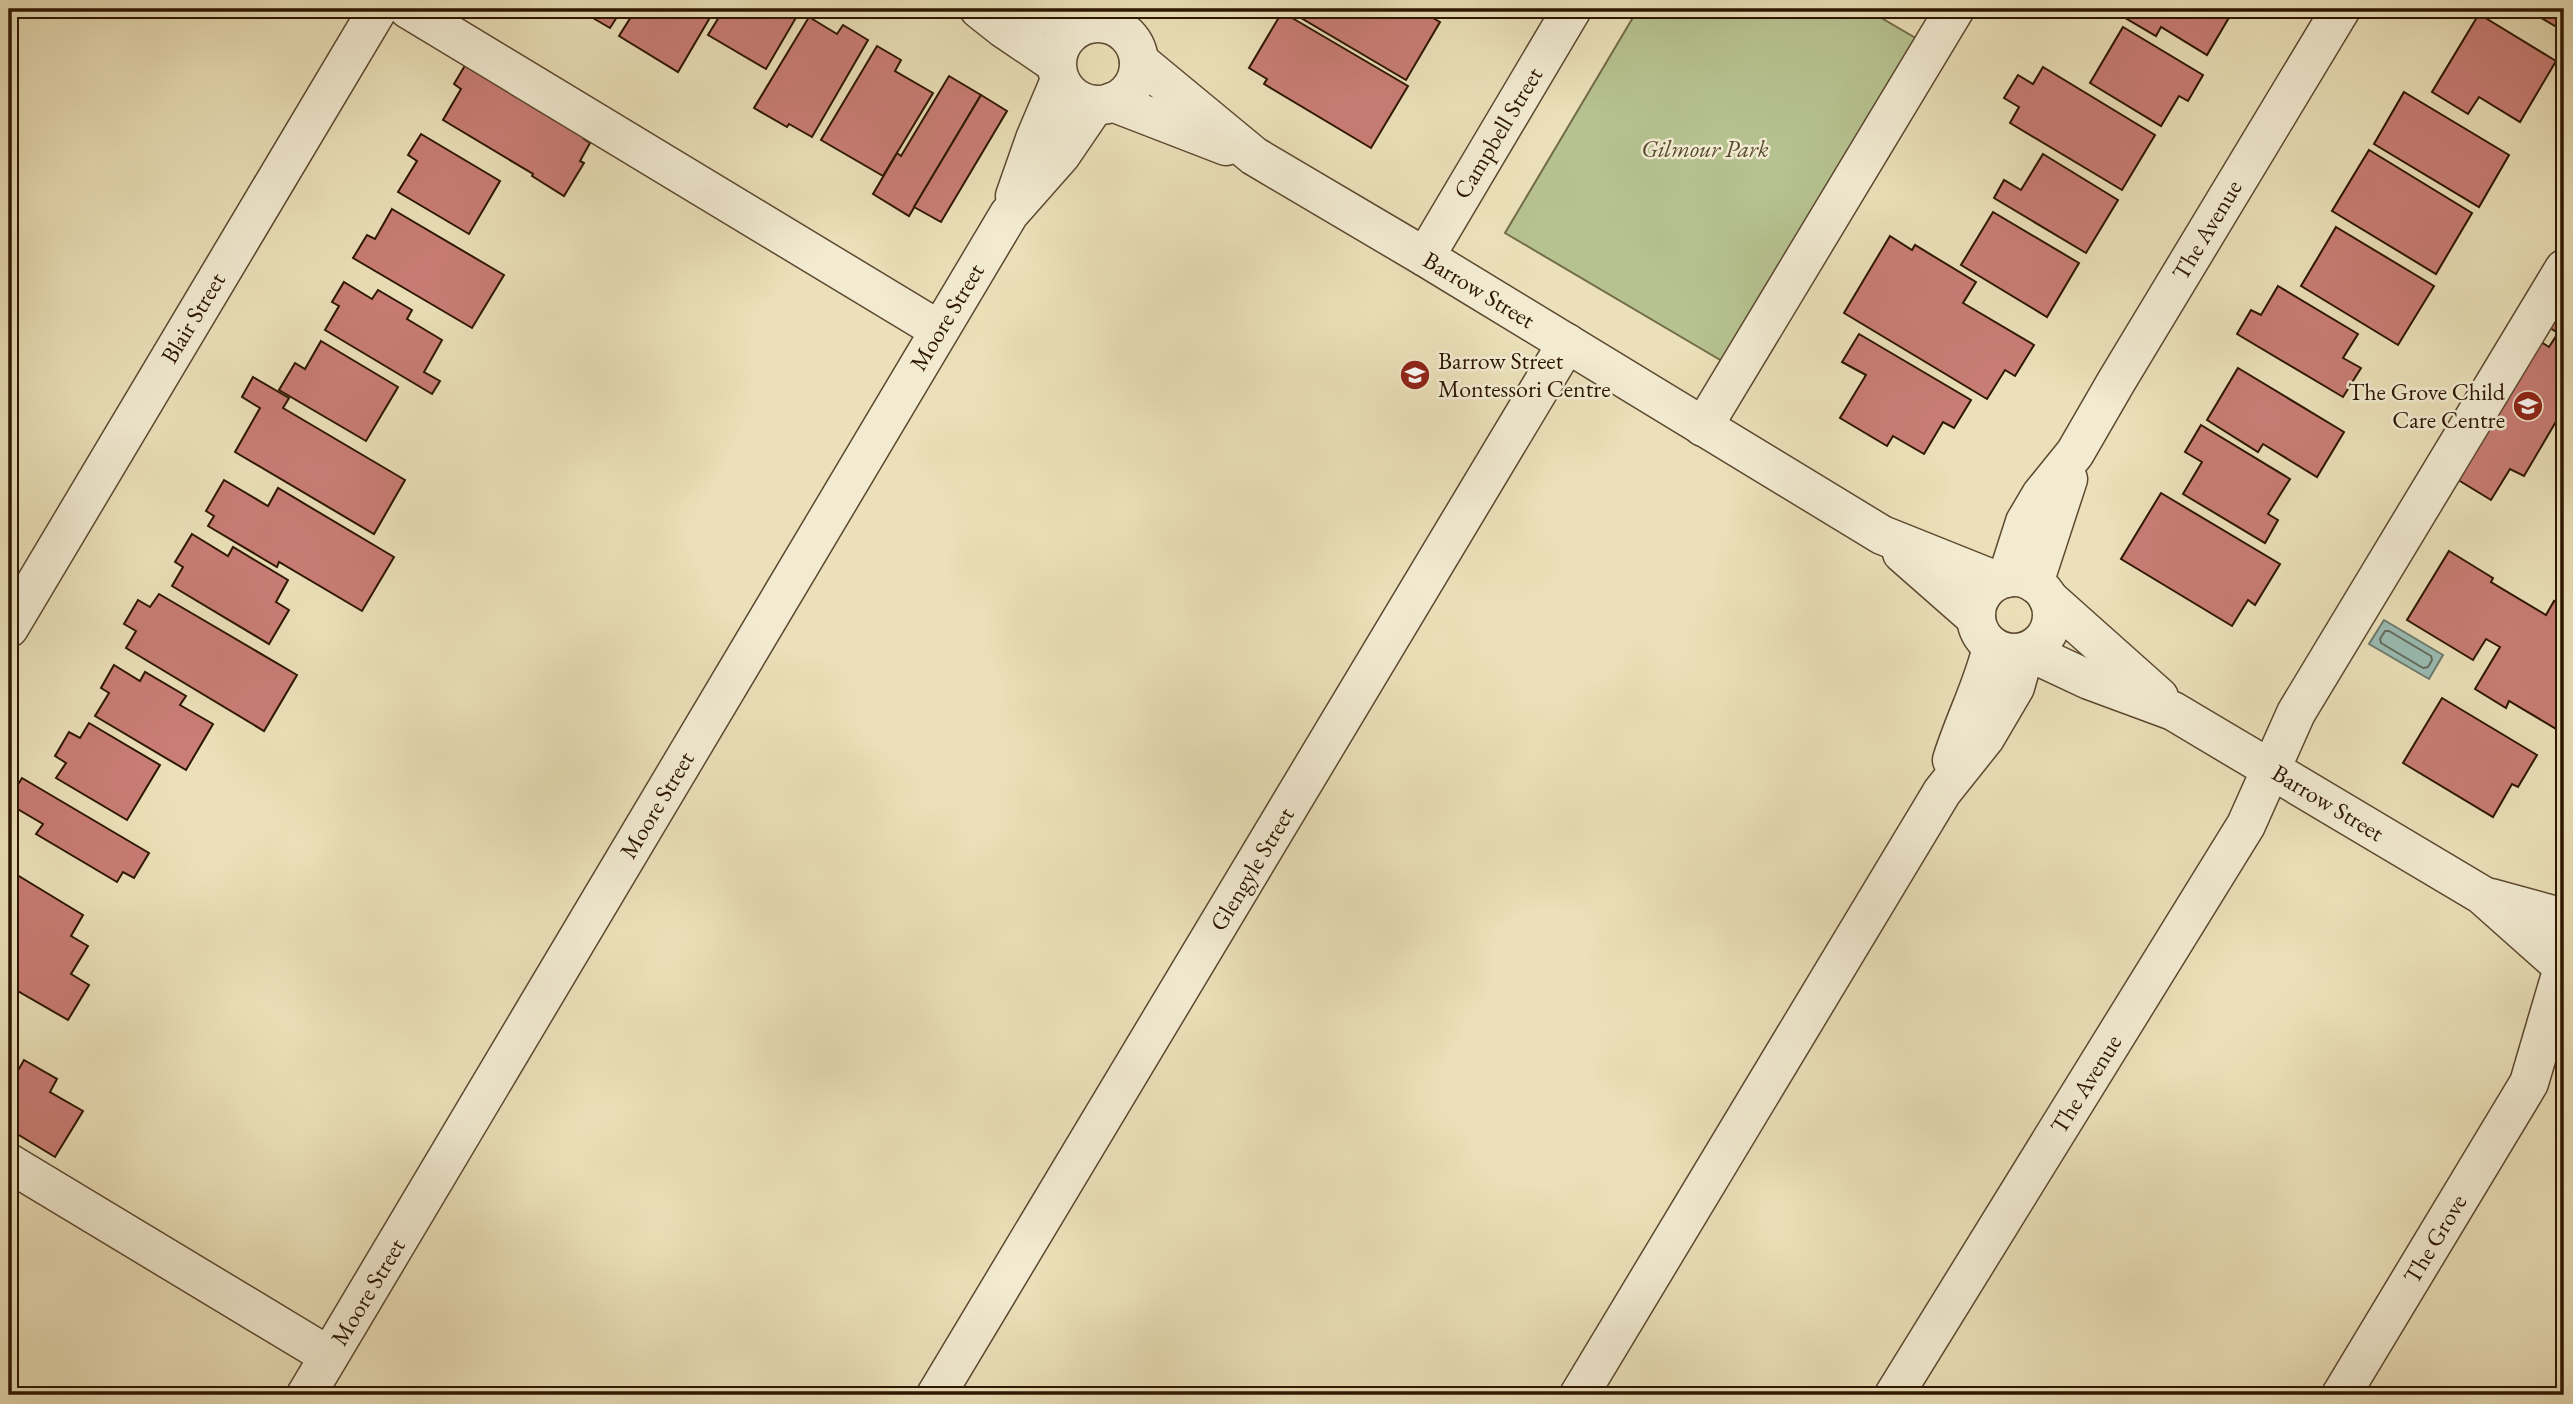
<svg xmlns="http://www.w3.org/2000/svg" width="2573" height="1404" font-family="'EB Garamond',serif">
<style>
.green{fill:#b6c290;stroke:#726c48;stroke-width:2}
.water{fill:#99bcb4;stroke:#6e7a6c;stroke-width:2}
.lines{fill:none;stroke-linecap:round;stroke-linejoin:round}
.shore{stroke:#63695a;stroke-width:2}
.building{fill:#c97d75;stroke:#2d1601;stroke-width:2}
.minor-casing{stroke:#5c482f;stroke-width:41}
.minor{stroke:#f2ebd2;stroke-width:38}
.labels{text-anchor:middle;stroke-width:5;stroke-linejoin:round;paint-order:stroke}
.street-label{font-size:24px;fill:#2d1601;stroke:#f2ebd2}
.park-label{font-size:24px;font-style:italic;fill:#564a2c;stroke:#f2ebd2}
.poi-label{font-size:24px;fill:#2d1601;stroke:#f2ebd2;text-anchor:start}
</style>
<rect width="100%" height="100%" fill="#ebe0b9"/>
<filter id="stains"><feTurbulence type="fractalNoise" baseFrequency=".00286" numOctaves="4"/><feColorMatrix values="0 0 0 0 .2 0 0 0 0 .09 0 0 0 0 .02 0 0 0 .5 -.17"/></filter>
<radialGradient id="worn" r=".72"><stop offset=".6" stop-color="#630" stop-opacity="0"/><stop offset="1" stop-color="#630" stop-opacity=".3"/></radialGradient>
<path class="green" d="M1638,9H1866L1919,40L1727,364L1505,233Z"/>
<path class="water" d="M2384,620L2443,655L2429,679L2369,644Z"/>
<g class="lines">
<path class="shore" d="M2385,631H2389L2431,656L2432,660L2428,667L2423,668L2381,643L2380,639Z"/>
</g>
<g class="building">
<path d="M560,9H622L610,28L581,11L577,18Z"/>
<path d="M636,9H715L678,72L619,36Z"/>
<path d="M724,9H801L766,69L708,35Z"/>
<path d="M1292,9H1417L1440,22L1406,80L1291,12Z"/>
<path d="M2110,9H2234L2207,55L2161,27L2156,36Z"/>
<path d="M2526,9H2564V23L2560,29Z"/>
<path d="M1282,12L1408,86L1371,148L1264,84L1267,79L1249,68Z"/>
<path d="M2479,14L2556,61L2520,122L2479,97L2468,114L2432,92Z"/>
<path d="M809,17L837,34L843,25L868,40L812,137L789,124L787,127L754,108Z"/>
<path d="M2123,27L2203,75L2188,101L2179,96L2161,126L2090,83Z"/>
<path d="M877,46L901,60L895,71L933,93L883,176L821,140Z"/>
<path d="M467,62L588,133L584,139L590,143L580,161L584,163L564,196L532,176L533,174L443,120L461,89L454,84Z"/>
<path d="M2043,67L2155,135L2122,190L2010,123L2019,107L2004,98L2018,75L2033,84Z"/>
<path d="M949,76L981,95L909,216L873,194L897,153L901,156Z"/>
<path d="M2404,92L2509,155L2479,207L2374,144Z"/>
<path d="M981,95L1007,111L941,222L914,207Z"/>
<path d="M421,134L500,181L469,234L398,192L417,161L408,155Z"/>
<path d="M2369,150L2472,213L2436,274L2332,211Z"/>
<path d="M2043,154L2118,200L2086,253L1994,198L2004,180L2021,190Z"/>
<path d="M392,209L504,275L472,328L353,258L367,235L375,239Z"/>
<path d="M1993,212L2079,263L2047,317L1961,265Z"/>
<path d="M2336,227L2434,286L2398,345L2301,286Z"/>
<path d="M1890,236L1912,250L1915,245L1976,282L1963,303L2034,345L2015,376L2005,370L1987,399L1844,313Z"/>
<path d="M344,282L372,299L378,290L412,310L407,319L442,340L424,372L440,381L432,394L325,330L339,306L332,302Z"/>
<path d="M2278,286L2358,334L2343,358L2361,368L2343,397L2237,334L2251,310L2261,315Z"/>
<path d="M2564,286V379L2557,392L2564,396V408L2524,476L2510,469L2491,500L2450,475L2533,337L2549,347L2558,333L2542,323Z"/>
<path d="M1859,334L1971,400L1954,428L1943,422L1924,454L1893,436L1887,446L1840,418L1866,375L1842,362Z"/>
<path d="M321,341L398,387L366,441L279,390L295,363L305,369Z"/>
<path d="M2238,368L2344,432L2317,477L2263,444L2258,452L2207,420Z"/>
<path d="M253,377L289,398L283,408L405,480L374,534L235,452L260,408L242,397Z"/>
<path d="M2201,425L2290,479L2268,514L2278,520L2265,543L2183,494L2202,462L2185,452Z"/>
<path d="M224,480L268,506L278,488L394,557L362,611L279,562L277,567L208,526L214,516L206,511Z"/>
<path d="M2161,493L2280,564L2255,605L2248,600L2232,626L2121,559Z"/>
<path d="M192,534L228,556L233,547L288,580L276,602L289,610L269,644L172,586L183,567L175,562Z"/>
<path d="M2449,551L2493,578L2491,582L2546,615L2554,601L2564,607V719L2558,730L2509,701L2506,708L2475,689L2500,647L2486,639L2473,660L2407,620Z"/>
<path d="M159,594L297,675L264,731L126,648L136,631L124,624L138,600L150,607Z"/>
<path d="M114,665L140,681L145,672L186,696L180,705L213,724L186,770L95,716L109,693L101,688Z"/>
<path d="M2442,698L2537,755L2518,787L2512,784L2493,817L2403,763Z"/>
<path d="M89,723L160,765L127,820L56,778L66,763L55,756L69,732L80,738Z"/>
<path d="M22,778L149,853L134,878L123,872L117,882L36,834L43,824L9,804V799Z"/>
<path d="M9,870L83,915L71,936L88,946L71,974L89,985L68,1020L9,986Z"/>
<path d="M24,1060L57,1079L50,1092L83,1111L55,1157L9,1129V1086Z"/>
</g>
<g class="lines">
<g class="minor-casing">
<g id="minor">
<path d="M408,9L939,330"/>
<path d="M979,9L1003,28L1056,64"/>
<path d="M1032,9L1081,26"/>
<circle cx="1098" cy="64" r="41"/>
<path d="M1139,61L1254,156L1425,257L1882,535L1997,581"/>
<path d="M1112,102L1226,146"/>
<path d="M1015,196L1035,139L1060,80"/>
<path d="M1425,257L1572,9"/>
<path d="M1703,427L1955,9"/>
<path d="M1902,553L1976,618"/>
<circle cx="2014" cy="615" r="38"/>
<path d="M2007,578L2025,522L2041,495L2075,453L2116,382L2341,9"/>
<path d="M2034,583L2068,479"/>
<path d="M2048,598L2159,697"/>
<path d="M9,628L378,9"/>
<path d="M2027,651L2089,680L2173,711L2482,895L2555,960"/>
<path d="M1952,760C1964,721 1983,686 1992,647"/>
<path d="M2491,898L2564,918"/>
<path d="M9,1163L329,1356"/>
<path d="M306,1395L1009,214L1061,155L1095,105"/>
<path d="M936,1395L1567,343"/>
<path d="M1579,1395L1942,792L1985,738L2015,687L2025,652"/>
<path d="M1894,1395L2246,825L2296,713L2564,269"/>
<path d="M2341,1395L2529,1083L2559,981"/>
</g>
</g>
<use href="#minor" class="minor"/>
</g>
<defs>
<g id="school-disc" transform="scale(1.575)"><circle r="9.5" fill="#8f2418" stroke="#f2ebd2"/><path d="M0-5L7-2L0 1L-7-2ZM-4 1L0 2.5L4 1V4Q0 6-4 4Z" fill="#fff"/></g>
</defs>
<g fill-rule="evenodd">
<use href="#school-disc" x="1415" y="375"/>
<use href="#school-disc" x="2528" y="406"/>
</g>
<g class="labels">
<g class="street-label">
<text transform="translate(1498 133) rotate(-59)" y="8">Campbell Street</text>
<text transform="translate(2207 230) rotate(-59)" y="8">The Avenue</text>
<text transform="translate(1479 290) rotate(31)" y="8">Barrow Street</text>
<text transform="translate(947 317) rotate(-59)" y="8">Moore Street</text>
<text transform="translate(193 318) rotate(-59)" y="8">Blair Street</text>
<text transform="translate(2328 803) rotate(31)" y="8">Barrow Street</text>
<text transform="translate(657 805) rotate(-59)" y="8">Moore Street</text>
<text transform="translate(1252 869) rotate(-59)" y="8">Glengyle Street</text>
<text transform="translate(2086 1084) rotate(-58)" y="8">The Avenue</text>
<text transform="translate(2435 1239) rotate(-59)" y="8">The Grove</text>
<text transform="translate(368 1292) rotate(-59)" y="8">Moore Street</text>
</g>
<g class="park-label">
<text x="1705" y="157">Gilmour Park</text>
</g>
<g class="poi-label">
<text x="1438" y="369">Barrow Street<tspan x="1438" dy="28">Montessori Centre</tspan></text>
<text x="2505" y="400" text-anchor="end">The Grove Child<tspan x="2505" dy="28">Care Centre</tspan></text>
</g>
</g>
<rect width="2573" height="1404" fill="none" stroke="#ebe0b9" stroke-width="35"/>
<rect x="10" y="10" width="2552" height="1383" fill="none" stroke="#2d1601" stroke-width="3.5"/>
<rect x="18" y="18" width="2538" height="1369" fill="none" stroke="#2d1601" stroke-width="2"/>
<rect width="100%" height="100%" filter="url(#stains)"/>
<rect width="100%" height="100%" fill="url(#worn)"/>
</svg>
